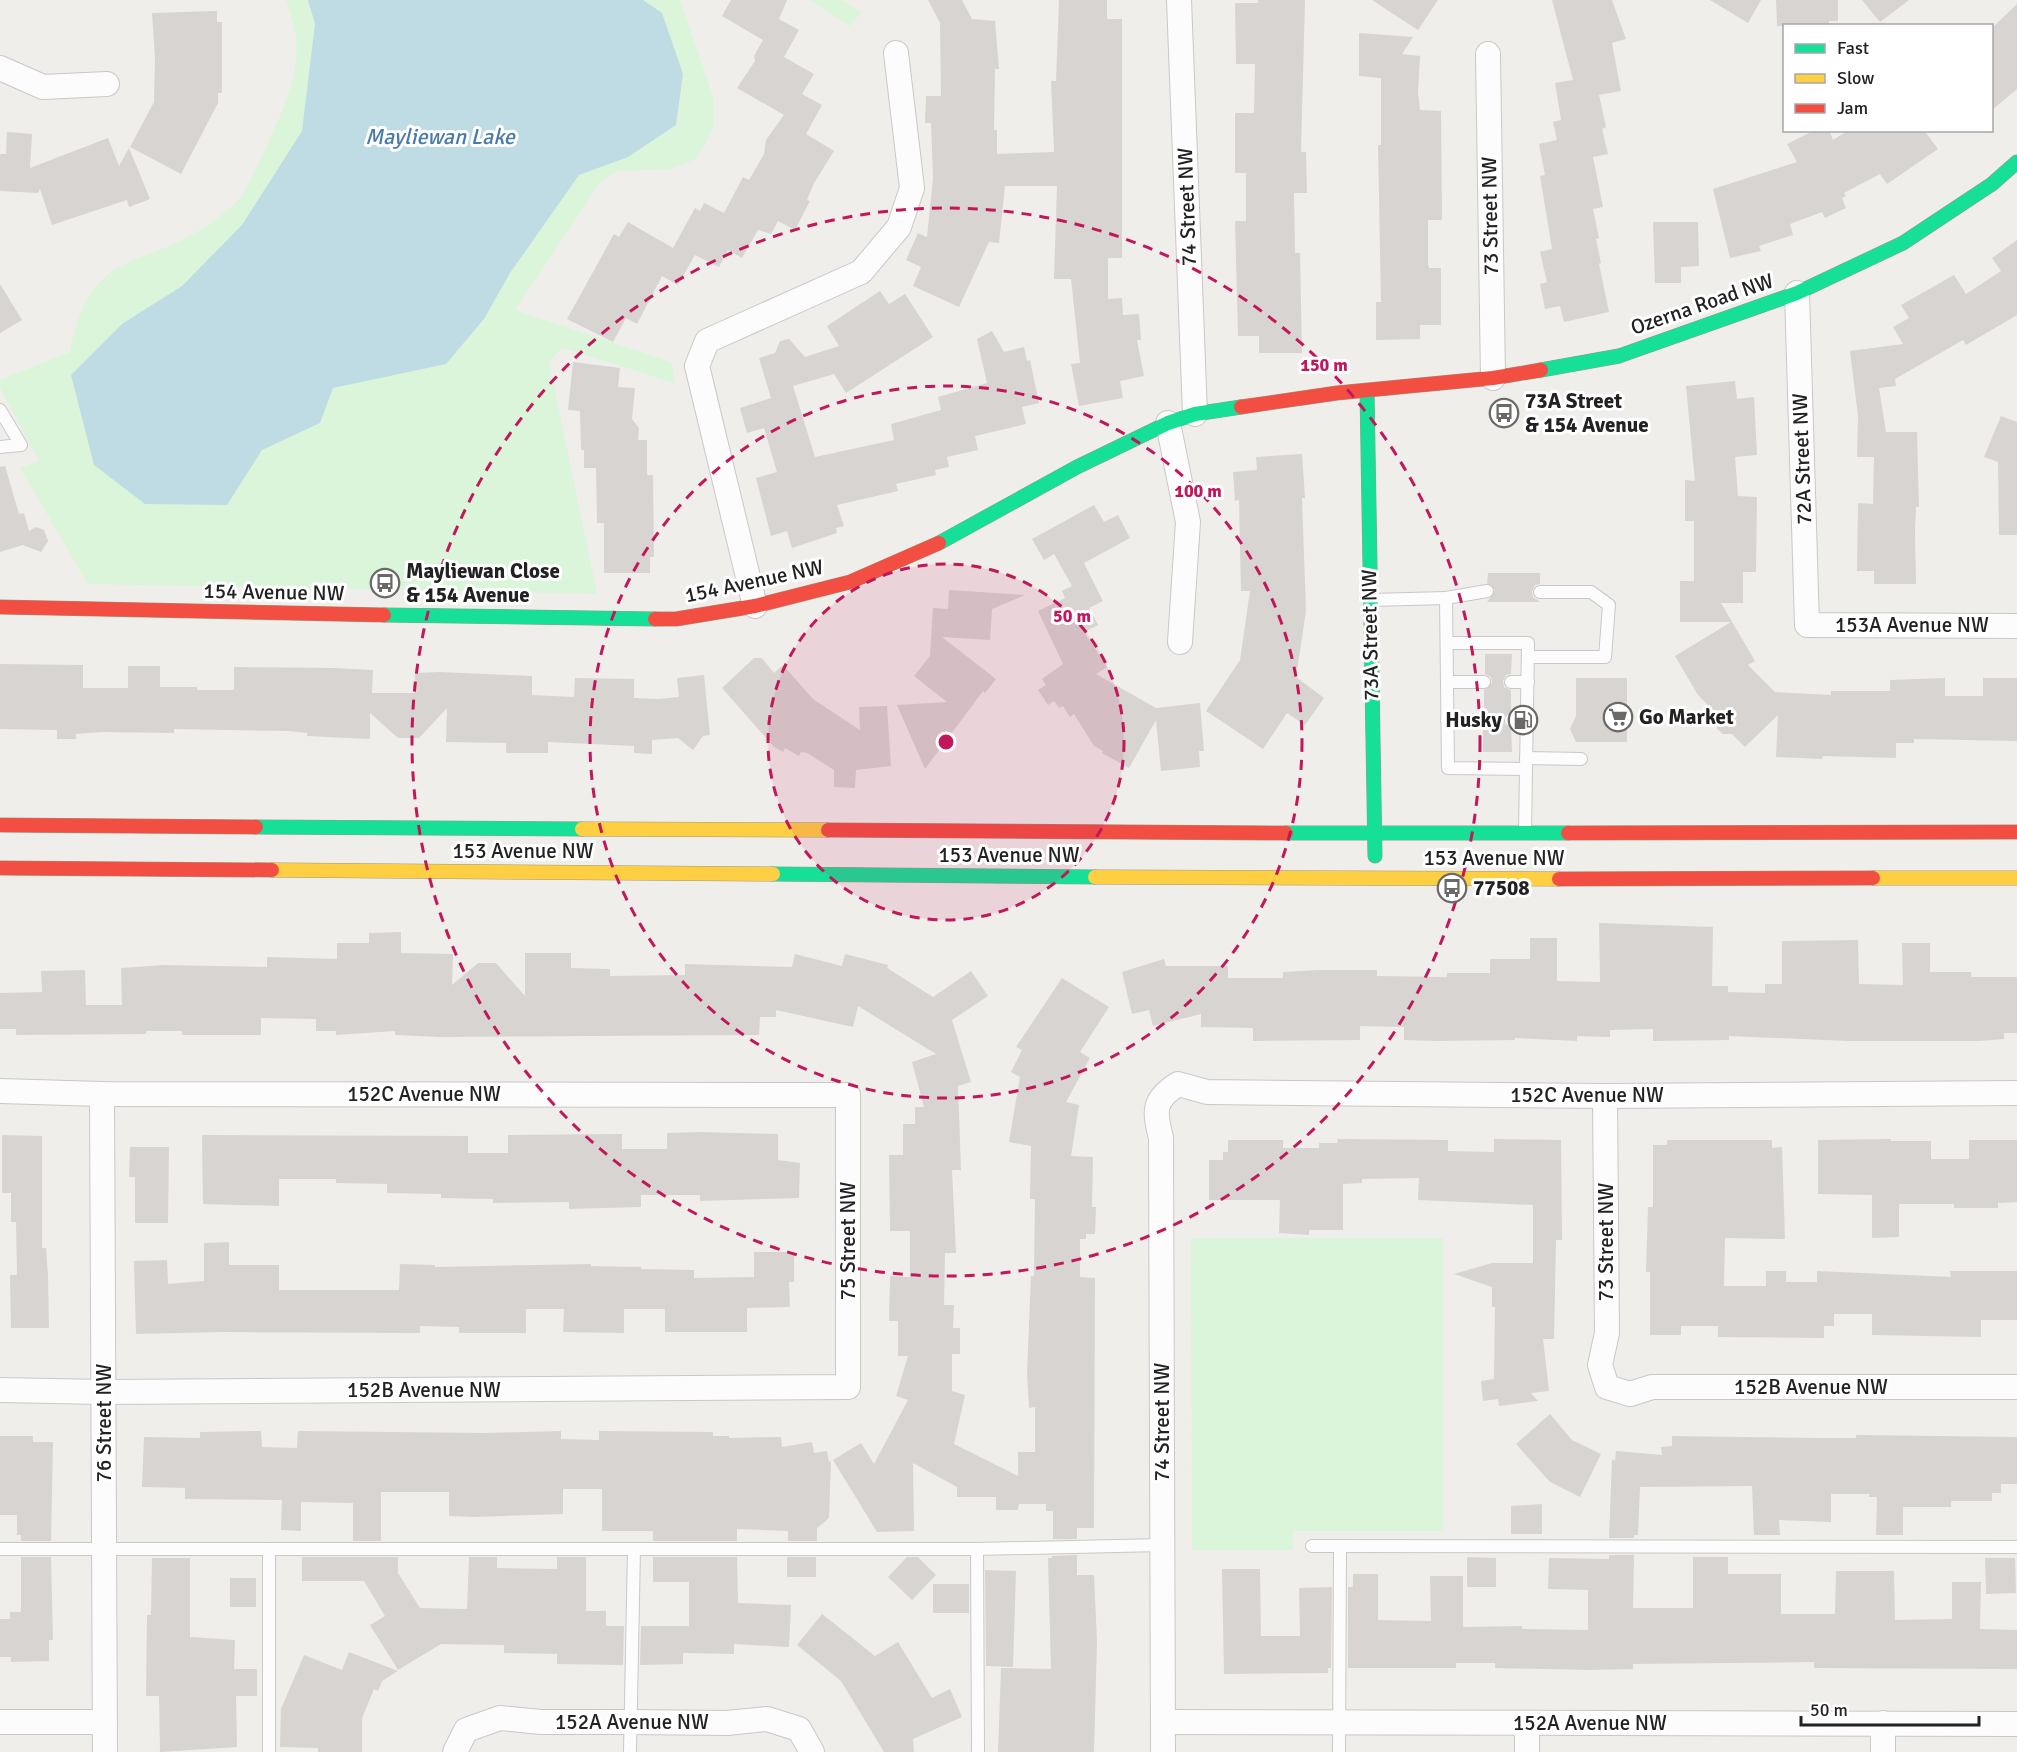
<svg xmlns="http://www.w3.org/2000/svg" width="2017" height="1752" font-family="Signika,sans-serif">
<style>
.park{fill:#daf5da}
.water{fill:#bfdbe3}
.building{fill:#d7d4d2}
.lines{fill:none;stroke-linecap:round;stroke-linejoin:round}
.lane-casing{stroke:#c9c8c7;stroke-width:14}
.street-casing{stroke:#c9c8c7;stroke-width:26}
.fast-casing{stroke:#999a82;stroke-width:15}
.slow-casing{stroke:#999a82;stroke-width:15}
.jam-casing{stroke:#999a82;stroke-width:15}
.lane{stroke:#fdfcfc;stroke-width:12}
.street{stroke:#fdfcfc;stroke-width:24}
.fast{stroke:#16e098;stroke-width:14}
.slow{stroke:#ffcf43;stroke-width:14}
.jam{stroke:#f24e42;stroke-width:14}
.ring{fill:none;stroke:#c2185b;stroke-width:3;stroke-dasharray:10 8}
.labels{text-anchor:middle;stroke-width:6;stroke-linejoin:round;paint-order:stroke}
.street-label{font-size:21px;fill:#222;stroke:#fff}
.poi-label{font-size:21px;font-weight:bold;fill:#222;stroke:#fff;text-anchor:start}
.water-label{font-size:22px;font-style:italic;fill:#4a7aab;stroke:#fff}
.centre{fill:#c2185b;stroke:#fff;stroke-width:3}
.ring-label{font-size:18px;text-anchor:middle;font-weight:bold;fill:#c2185b;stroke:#fff;stroke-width:6;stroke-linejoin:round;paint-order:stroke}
</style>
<rect width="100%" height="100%" fill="#f0eeeb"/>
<g class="park">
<path d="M286,0H680L714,100L713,127L705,145L695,159L672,169L617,171L599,184L515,310L672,362L675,383L563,348L549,361L597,594L88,584L20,468L39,461L0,388V380L70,352C91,243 142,273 212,222C221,215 233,206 240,198C251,182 259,162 267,145C283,110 300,76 296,36C294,24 289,11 286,0Z"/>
<path d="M810,0H842L861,13L849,26Z"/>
<path d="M1191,1238H1443V1531H1293V1550H1192Z"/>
</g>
<path class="water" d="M308,0H643L662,13L683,74L676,125L628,157L579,175L510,273L484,319L446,364L333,388L320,423L262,450L227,505L145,504L94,465L71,375L122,324L182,286L242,225L302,131L315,24Z"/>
<g class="building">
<path d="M731,0H787L779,19L799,30L784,57L814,74L802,94L822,105L806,134L834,151L814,183L807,200L810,201L795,230L778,221L771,234L758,230L742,258L728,250L719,267L695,255L678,285L662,276L637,324L626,318L613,342L567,319L614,234L619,237L628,222L673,248L695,208L700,211L704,203L724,213L743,177L749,180L764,154L766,140L784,115L737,88L755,61L754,56L763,40L722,16Z"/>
<path d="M928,0H962L972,19L995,21L999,69H995L994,130H997V154L1054,152L1051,81H1056L1059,0H1107V19H1122V258H1108V299L1122,298L1123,315L1139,314L1141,340H1137L1144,376L1120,381L1123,398L1079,406L1071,364L1080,363L1071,279H1054L1057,186H1005L999,243L989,242L959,307L913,286L921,267L906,260L918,233L927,237L933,179L931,123H925L926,96H941L940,23Z"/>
<path d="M1258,0H1305L1301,152H1306L1307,193H1294L1295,253H1300L1302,353H1259V336H1238L1235,221H1246V173H1235V113H1254L1255,64H1236L1235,3H1258Z"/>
<path d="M1372,0H1438L1418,30Z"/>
<path d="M1552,0H1612L1626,39L1612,43L1621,91L1599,95L1606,127L1602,129L1608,154L1593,157L1603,207L1593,209L1599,238L1596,239L1601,263L1599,264L1609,312L1564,322L1560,306L1545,309L1540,284L1547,282L1540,252L1552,249L1540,176L1545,175L1539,144L1557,140L1553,122L1561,120L1555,83L1573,80Z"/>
<path d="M1710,0H1761L1748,23Z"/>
<path d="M1776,0H1838V21H1829V26H1777Z"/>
<path d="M1862,0H1909L1880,22Z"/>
<path d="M2017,4V89L1992,110V28Z"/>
<path d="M217,11V22H222V93H218V103L181,174L130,147L154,102L155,58L152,13Z"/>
<path d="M1359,33L1413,37L1402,54L1420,56L1418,92L1420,110L1441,111L1442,220H1428V264L1429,268H1441V325H1420V339L1376,340V302H1381L1378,145H1381V78L1359,76Z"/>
<path d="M1815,130H1829L1833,140L1849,130H1924L1938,149L1887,184L1880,174L1844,193L1846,196L1842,198L1846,208L1825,218L1822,212L1790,224L1793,235L1759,246L1761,251L1730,258L1713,189L1797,162L1787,144Z"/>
<path d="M7,132L32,134L30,168L108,138L119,166L129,148L150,199L129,207L127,200L52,225L40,189L38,193L0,191V154H6Z"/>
<path d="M1653,222H1698L1699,266L1681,267V283H1655Z"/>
<path d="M2017,240V315L1966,345L1963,340L1895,379L1896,386L1879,388L1886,432H1917L1919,507H1916L1915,532L1916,584H1874V571H1857L1858,503L1873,504L1874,457H1857L1858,416L1850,351L1903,344L1893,327L1909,318L1901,305L1954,275L1966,294L2001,271L1992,258Z"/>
<path d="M0,284L22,320L0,333Z"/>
<path d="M880,291L889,304L905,294L933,337L846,393L834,374L793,386L815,457L894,440L891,424L941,410L938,397L987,383L977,339L992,331L1004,352L1024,347L1027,361L1030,360L1039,403L1022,407L1026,424L975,436L978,450L947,457L949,467L935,470L936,475L896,484L898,491L837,505L844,526L836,528L837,533L792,548L787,531L771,536L756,478L777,472L764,428L747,433L740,408L771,398L759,358L775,353L780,341L789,339L805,357L839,346L827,326Z"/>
<path d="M573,362L620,368L618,387L635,388L632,419L639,428L638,440H647V475H653L654,557H650V573H604V523H597L596,468H584V450H581L580,411L568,410Z"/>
<path d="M1735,381L1737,399L1754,397L1757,455L1735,457L1738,496L1757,497L1756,572H1743V603H1721L1755,661L1748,665L1775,692L1831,695V691H1890V680L1945,678V696H1983V678H2017V741L1914,739V743H1896V758L1823,756L1822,759L1776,757L1778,715L1745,747L1732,734H1723L1717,729L1716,713L1698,695L1675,656L1731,622H1680V581H1694V521H1685V480L1695,481L1686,386Z"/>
<path d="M2001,416L2017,422V535H1999L1998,462L1984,457Z"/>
<path d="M1302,454L1305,498H1302L1306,611L1296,677L1324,698L1305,725L1287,713L1263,749L1206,711L1240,660L1250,591H1241L1239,500L1235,501L1233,472L1257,470L1256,457Z"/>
<path d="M5,466L19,514L24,513L29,531L36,527L44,530L48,541L41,552L23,545L0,552V467Z"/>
<path d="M1094,505L1104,522L1118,515L1130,538L1084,563L1103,601L1089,608L1098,625L1084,632L1107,667L1096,674L1156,708L1200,703L1204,751H1199L1200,767L1161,771L1156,720L1129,768L1102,753L1103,751L1094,746L1074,714L1070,717L1063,706L1059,708L1054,701L1048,705L1038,690L1046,685L1042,679L1063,664L1038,611L1065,598L1062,591L1072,586L1054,554L1044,560L1032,539Z"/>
<path d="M1488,573H1540V584L1535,585L1532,591L1533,597L1540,602H1487L1495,590L1487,583Z"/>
<path d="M949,590L1025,595L992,609L990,640L942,637L996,679L985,693L983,691L925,769L897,705L947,702L914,676L930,656L933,608L948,609Z"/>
<path d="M1485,654H1512L1511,674L1506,675L1503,681L1504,687L1511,690V712L1506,714L1503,720L1505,725L1511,728L1512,752H1483V728L1489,727L1492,721L1491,715L1484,712V690L1492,683L1491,677L1485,674Z"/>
<path d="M754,658H762L774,673L783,665L813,699L860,730L859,707L887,706L891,766L856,770L855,788L834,787V770L807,753L801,752L799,756L785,748L783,752L774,747L722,688Z"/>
<path d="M0,664L83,665V688H128V666H160V687H197V690H234V667L335,668L373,670L372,693H415V673L440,672L532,676V695L574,697L575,678L634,679V698L658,699L679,697L677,678L704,675L710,735L703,736L693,750L678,738L652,740V754L634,753V746L548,742V753H506V743L446,742L447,708L419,738H398L370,713V739L307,736V733L288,731L174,729V733L102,732L76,734V739H57V730L0,729Z"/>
<path d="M1576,678H1627V742H1576L1570,729L1576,716Z"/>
<path d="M1599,923L1713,927L1712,986H1728V992L1765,993V984H1782V941L1858,940L1859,984L1903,985L1902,943H1930V972H1971V977H2017V1033H2004V1039L1979,1041H1849L1729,1036V1040L1653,1041V1029L1610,1030V1037L1577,1036V1041L1515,1038V1040L1436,1041L1404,1040V1027L1360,1026V1040L1253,1041V1028L1201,1027V1014L1153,1026L1149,1010L1132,1014L1122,972L1164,959L1166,966H1228V978H1283V972L1318,970H1377V976L1447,977V973H1490V959H1530V938H1557V981L1600,982Z"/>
<path d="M401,932V953L453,954L452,985L478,963H496L525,996V953H571V968L610,969V976L685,975V964L792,967L795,954L842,966L845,954L888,965L887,968L933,997L971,971L988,996L952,1020L971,1082L958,1086L961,1170H952L956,1253H945L944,1305H954L953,1328H960V1354H952V1391L965,1395L954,1444L1018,1476V1452H1035V1407L1029,1408L1027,1373L1031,1276H1034L1035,1199H1030L1031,1146L1009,1142L1020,1077L1011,1072L1022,1050L1016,1047L1062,978L1109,1007L1080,1052L1090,1058L1066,1102L1079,1105L1071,1156L1093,1157L1092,1207H1096L1095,1234H1086V1239H1080V1277L1095,1278L1094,1528H1077V1539H1053V1511H1046V1504H1019L1018,1510H996V1497H957V1487L913,1463L914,1531L877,1532L833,1460L861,1443L874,1464L908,1400L896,1396L908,1356H898V1321H889L890,1276L910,1277V1231H890L889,1155H903V1124H915V1107H924L912,1062L936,1054L858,1006L853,1027L776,1010V1017H760L759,1035L439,1037L395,1035V1031L336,1035V1031H316V1019L261,1018V1035H182V1031H146V1034L16,1035V1029H0V993L42,992L41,971L85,970L86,1005H122L121,968L164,965L267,967V957L337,959V943H369V933Z"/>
<path d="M701,1132L778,1134V1160L800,1163L799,1198L700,1201V1195H641V1207L569,1209V1202L493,1203V1199L441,1198V1194L387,1193V1184L336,1183V1179H279V1206L203,1204L202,1135L468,1136V1153H508V1135L622,1134V1149H667V1133Z"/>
<path d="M2,1135L42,1136V1248H46L48,1275L49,1328H11L10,1275H17L16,1222H11V1193H2Z"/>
<path d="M1337,1139L1448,1140V1151L1494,1152V1139L1561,1140L1562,1240H1556L1554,1339H1543L1549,1391L1531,1393L1538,1401L1499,1406L1498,1399L1483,1401L1481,1381L1494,1379L1495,1307H1492V1287L1454,1274L1492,1263H1533V1205L1418,1200L1419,1178L1362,1179V1183L1343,1184V1230H1309V1235L1279,1233L1280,1200H1209V1160H1223V1152H1228V1140H1283V1148H1319V1143H1338Z"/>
<path d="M1891,1139V1141H1931V1159H1969V1140H2017V1202L1998,1203V1208H1954V1204H1899V1237L1872,1238V1195L1818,1194V1140Z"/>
<path d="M1667,1140H1772V1148L1782,1147L1785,1239L1725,1238L1724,1286H1766V1271H1786V1282H1817V1271L1951,1277L1950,1271H2017V1320H1981V1337L1872,1335V1314H1834V1326H1824V1338L1718,1337V1326H1681V1335H1650V1272H1646L1648,1207H1653V1145H1667Z"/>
<path d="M130,1147H169L168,1223H135V1177H129Z"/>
<path d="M229,1242V1265H279V1290H399L400,1264L435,1265V1267L591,1264V1266L641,1267V1269L694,1270V1278L754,1277V1252H794V1282H789L790,1307L747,1308V1332H665V1309H624V1333L563,1332L564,1309H526V1333H459V1327L420,1326V1333L223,1332L136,1334L134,1261L167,1260L168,1284L204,1281V1243Z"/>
<path d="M1550,1414L1572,1440L1601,1454L1580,1497L1550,1482L1516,1444Z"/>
<path d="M261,1431L262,1447L297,1448L298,1431L486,1433L561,1431V1439L599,1440V1431L713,1432V1436H729V1438L781,1437L782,1447L812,1442L814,1453L827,1451L829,1462L831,1461L829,1518L817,1528V1541H788V1531L737,1529V1541H653V1531H602V1489H563V1514L473,1517L449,1516V1492H381V1541H353V1503L301,1502V1531L281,1530L282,1500L185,1499V1488L142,1487L144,1437L200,1438V1432Z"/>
<path d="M1856,1435L2017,1437V1484H2001V1493H1992V1501H1951V1507H1903V1535H1876L1877,1497H1869V1494H1831V1522L1779,1520L1780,1535H1754L1752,1486L1640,1487L1638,1535H1634V1538H1609L1612,1459L1615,1461L1616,1451L1662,1455L1661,1447L1672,1446V1436L1816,1438H1856Z"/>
<path d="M0,1436H33V1442H53L51,1541H21V1535H17V1515H0Z"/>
<path d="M1542,1504V1534H1511V1506Z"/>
<path d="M1077,1555V1575H1094L1097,1641L1094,1752H998L1001,1668L1051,1669L1048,1558H1052V1556Z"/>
<path d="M1609,1555H1634L1633,1608H1693V1557H1728V1574H1781V1614H1835L1836,1571H1894L1895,1620L1952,1619V1582H1981L1980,1629L2017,1630V1669L1814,1668V1662L1633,1664V1669L1589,1670L1495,1668V1663H1456V1668H1348V1587H1353V1574H1378V1620L1431,1621L1430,1576H1463V1627L1522,1626V1629L1588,1630V1590L1548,1589L1549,1558L1609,1559Z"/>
<path d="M21,1557H51L53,1640H49V1661L11,1662V1657H0V1619H10V1612H21Z"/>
<path d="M302,1557H398V1573L420,1608L467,1609L469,1557H497V1568L557,1569V1557H586V1611H606V1626H624L623,1665L557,1664V1654L504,1653V1645L441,1644L398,1670L370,1625L385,1616L364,1581H302Z"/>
<path d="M653,1557H737L738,1603L791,1605L789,1647L734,1644V1654L683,1653V1664L640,1665L641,1626H689V1582H653Z"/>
<rect x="787" y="1557" width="29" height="20"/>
<path d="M907,1557H918L936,1575L912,1600L888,1577Z"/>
<path d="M1467,1557L1496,1558V1587H1467Z"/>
<path d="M152,1558H190V1637L235,1640L234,1669H257V1696H236L237,1747L160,1752L159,1696H146L147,1615H151Z"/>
<path d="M1985,1558H2015L2016,1593L1986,1594Z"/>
<path d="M1222,1569H1260L1261,1636H1300L1299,1588L1332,1587L1331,1668H1328V1673L1224,1674Z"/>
<path d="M985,1570L1016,1571L1013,1667L986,1666Z"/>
<rect x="230" y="1578" width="26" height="29"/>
<rect x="933" y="1584" width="36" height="29"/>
<path d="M822,1614L875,1656L898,1642L932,1698L950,1689L962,1717L913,1739L914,1752H884L841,1681L797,1645Z"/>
<path d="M349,1652L398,1671L382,1681L378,1691L374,1689L362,1718V1752H318V1748L280,1747L281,1709L304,1655L342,1670Z"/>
</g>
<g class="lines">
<g class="lane-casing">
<g id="lane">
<path d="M0,410L21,445L0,447"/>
<path d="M1446,598L1487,591"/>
<path d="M1371,600L1446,598L1448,768L1526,769L1525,833"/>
<path d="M1447,643H1528L1526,769"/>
<path d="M1528,657H1605L1609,605L1591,592H1540"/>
<path d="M1447,682H1484"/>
<path d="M1511,682H1528"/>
<path d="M1447,720H1484"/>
<path d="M1511,720L1527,719"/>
<path d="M1526,758L1581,759"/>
<path d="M1312,1546L2017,1547"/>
<path d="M0,1549H977L1162,1545"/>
<path d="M269,1549V1752"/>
<path d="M977,1549L978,1752"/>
<path d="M630,1752L634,1549"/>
<path d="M1339,1752L1340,1546"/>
</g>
</g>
<g class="street-casing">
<g id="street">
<path d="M1179,0L1195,414"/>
<path d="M1488,54L1493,378"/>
<path d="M0,68L43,87L107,84"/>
<path d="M1797,293L1807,625L2017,626"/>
<path d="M1168,423L1188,522L1180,642"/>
<path d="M755,606L697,366L707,341L861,272L899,227L912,188L896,53"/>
<path d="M0,1091L102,1094L848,1095V1387L104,1392L0,1390"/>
<path d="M102,1094L105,1752"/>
<path d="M1605,1096L1607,1333L1600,1365L1607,1387L1630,1394L1652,1387H2017"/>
<path d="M0,1722H105"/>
<path d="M1163,1722L2017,1724"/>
<path d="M1527,1723V1752"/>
<path d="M1883,1723V1752"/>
<path d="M455,1752L466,1730L500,1718L541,1722H629L727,1723L767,1719L799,1729L812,1752"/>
<path d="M1163,1752L1161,1138C1154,1110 1153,1100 1178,1084L1207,1092L1605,1096L2017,1093"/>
</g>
</g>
<g class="fast-casing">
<g id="fast">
<path d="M1541,370L1619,356L1797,293L1903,243L1992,184L2017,162"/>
<path d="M1367,391L1375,856"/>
<path d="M939,543L1077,467L1168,423L1195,414L1241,407"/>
<path d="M384,615L655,619"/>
<path d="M256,827L582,829"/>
<path d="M1286,833H1568"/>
<path d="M773,874L1095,877"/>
</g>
</g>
<g class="slow-casing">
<g id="slow">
<path d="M582,829L828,830"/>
<path d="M272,870L773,874"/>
<path d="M1095,877L1559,879"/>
<path d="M1873,878H2017"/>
</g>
</g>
<g class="jam-casing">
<g id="jam">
<path d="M1241,407L1337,393L1493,378L1541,370"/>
<path d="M0,607L384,615"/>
<path d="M655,619H676L755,606L850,582L939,543"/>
<path d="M0,825L256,827"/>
<path d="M828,830L1286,833"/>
<path d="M1568,833L2017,832"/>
<path d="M0,868L272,870"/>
<path d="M1559,879L1873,878"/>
</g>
</g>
<use href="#lane" class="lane"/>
<use href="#street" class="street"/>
<use href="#fast" class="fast"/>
<use href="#slow" class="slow"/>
<use href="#jam" class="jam"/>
</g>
<circle cx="946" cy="742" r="178" fill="#c2185b" fill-opacity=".12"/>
<g class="ring">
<circle cx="946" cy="742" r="178"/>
<circle cx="946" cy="742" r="356"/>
<circle cx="946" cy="742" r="534"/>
</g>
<defs>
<g id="bus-ring" transform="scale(1.5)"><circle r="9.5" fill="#fff" stroke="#6a6968" stroke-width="1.5"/><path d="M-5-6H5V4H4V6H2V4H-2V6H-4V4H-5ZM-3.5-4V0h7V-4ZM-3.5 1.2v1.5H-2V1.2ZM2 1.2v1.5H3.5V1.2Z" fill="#6a6968"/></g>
<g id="supermarket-ring" transform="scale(1.5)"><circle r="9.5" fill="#fff" stroke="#6a6968" stroke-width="1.5"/><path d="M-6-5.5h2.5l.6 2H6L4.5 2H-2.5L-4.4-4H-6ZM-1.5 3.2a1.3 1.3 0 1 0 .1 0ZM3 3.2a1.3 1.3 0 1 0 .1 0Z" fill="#6a6968"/></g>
<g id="fuel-ring" transform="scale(1.5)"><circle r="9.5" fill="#fff" stroke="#6a6968" stroke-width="1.5"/><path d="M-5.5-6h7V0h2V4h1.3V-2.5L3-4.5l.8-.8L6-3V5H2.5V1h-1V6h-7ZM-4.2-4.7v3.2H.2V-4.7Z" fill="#6a6968"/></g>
</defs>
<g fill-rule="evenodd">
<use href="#bus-ring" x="1504" y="413"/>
<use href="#bus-ring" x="385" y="583"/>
<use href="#supermarket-ring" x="1618" y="717"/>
<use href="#fuel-ring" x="1523" y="720"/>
<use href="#bus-ring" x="1452" y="888"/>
</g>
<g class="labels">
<g class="street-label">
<text transform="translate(1187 207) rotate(-92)" y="7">74 Street NW</text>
<text transform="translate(1490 216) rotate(-91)" y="7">73 Street NW</text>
<text transform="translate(1702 304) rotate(-19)" y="7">Ozerna Road NW</text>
<text transform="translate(1802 459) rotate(-92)" y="7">72A Street NW</text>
<text transform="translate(754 581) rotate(-12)" y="7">154 Avenue NW</text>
<text transform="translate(274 592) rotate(1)" y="7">154 Avenue NW</text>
<text x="1912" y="632">153A Avenue NW</text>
<text transform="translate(1370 635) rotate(-91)" y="7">73A Street NW</text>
<text x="523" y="858">153 Avenue NW</text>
<text x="1009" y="862">153 Avenue NW</text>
<text x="1494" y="865">153 Avenue NW</text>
<text x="424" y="1101">152C Avenue NW</text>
<text x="1587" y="1102">152C Avenue NW</text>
<text transform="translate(848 1241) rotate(-90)" y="7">75 Street NW</text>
<text transform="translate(1606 1242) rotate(-90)" y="7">73 Street NW</text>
<text x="1811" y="1394">152B Avenue NW</text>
<text x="424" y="1397">152B Avenue NW</text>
<text transform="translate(1162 1422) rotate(-90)" y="7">74 Street NW</text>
<text transform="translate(104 1423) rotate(-90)" y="7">76 Street NW</text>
<text x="632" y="1729">152A Avenue NW</text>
<text x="1590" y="1730">152A Avenue NW</text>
</g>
<g class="poi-label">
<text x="1525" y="408">73A Street<tspan x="1525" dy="24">&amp; 154 Avenue</tspan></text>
<text x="406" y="578">Mayliewan Close<tspan x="406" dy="24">&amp; 154 Avenue</tspan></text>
<text x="1639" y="724">Go Market</text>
<text x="1502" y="727" text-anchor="end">Husky</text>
<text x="1473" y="895">77508</text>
</g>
<g class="water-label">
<text x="440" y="144">Mayliewan Lake</text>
</g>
</g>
<circle cx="946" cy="742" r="9" class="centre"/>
<g class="ring-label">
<text x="1324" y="371">150 m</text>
<text x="1198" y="497">100 m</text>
<text x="1072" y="622">50 m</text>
</g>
<rect x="1783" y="24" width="210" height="108" fill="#ffffff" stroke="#a7a7a7" stroke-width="1.5"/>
<rect x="1795" y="44" width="30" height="9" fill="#16e098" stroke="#a7a7a7" stroke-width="1.5"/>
<text x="1837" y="54" font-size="18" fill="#222222">Fast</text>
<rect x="1795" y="74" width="30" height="9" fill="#ffcf43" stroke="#a7a7a7" stroke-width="1.5"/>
<text x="1837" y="84" font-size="18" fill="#222222">Slow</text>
<rect x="1795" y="104" width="30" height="9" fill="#f24e42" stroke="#a7a7a7" stroke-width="1.5"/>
<text x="1837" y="114" font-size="18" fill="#222222">Jam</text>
<path d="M1801 1716v9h178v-9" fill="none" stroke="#222222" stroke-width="3"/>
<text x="1810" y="1716" font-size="18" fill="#222222" stroke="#ffffff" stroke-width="4.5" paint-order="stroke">50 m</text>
</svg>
